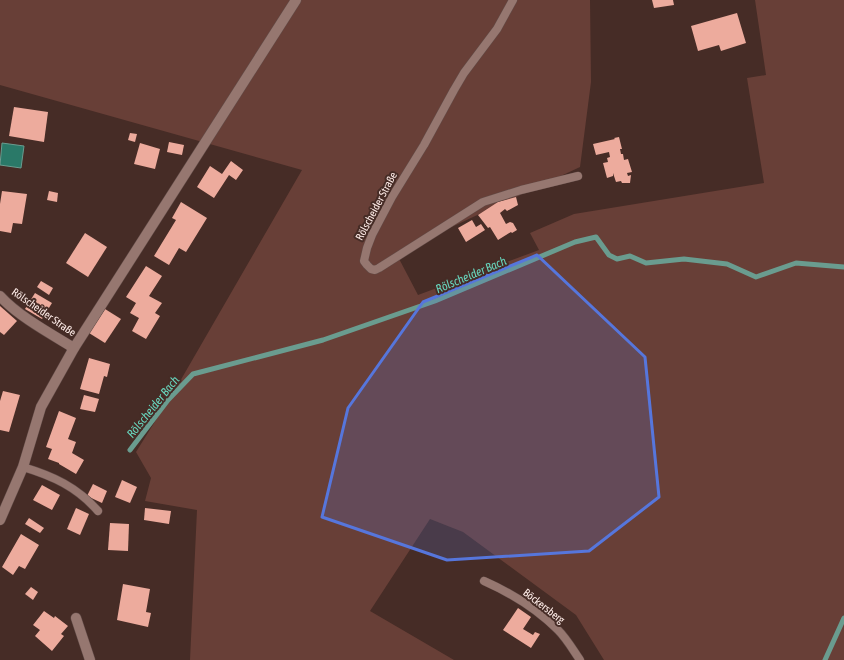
<svg xmlns="http://www.w3.org/2000/svg" width="844" height="660" font-family="'Asap Condensed',sans-serif">
<style>
.green{fill:#683f37}
.water{fill:#2a7968;stroke:#6a9c8f}
.lines{fill:none;stroke-linecap:round;stroke-linejoin:round}
.stream{stroke:#6a9c8f;stroke-width:5}
.building{fill:#edab9d}
.service-casing{stroke:#624c48;stroke-width:9}
.minor-casing{stroke:#624c48;stroke-width:11}
.service{stroke:#967770;stroke-width:8}
.minor{stroke:#967770;stroke-width:10}
.marked{fill:#5676dc;fill-opacity:0.2;stroke:#5676dc;stroke-width:3;stroke-linejoin:round}
.labels{text-anchor:middle;stroke-width:4;stroke-linejoin:round;paint-order:stroke}
.street-label{font-size:11px;fill:#ffede9;stroke:#462c26}
.water-label{font-size:12px;font-style:italic;fill:#68d8bf;stroke:#462c26}
</style>
<rect width="100%" height="100%" fill="#462c26"/>
<path class="green" d="M0,0H590L591,82L580,167L396,253L418,295L539,250L530,233L574,214L764,183L747,78L766,75L755,0H844V660H604L576,615L463,532L430,519L370,611L454,660H190L197,510L145,501L151,478L136,452L179,383L302,170L0,85Z"/>
<path class="water" d="M2,143L24,146L21,168L0,165Z"/>
<g class="lines">
<g class="stream">
<path d="M130,450L168,400L193,374L323,340L435,301L575,242L596,237L609,255L617,259L630,256L646,263L684,259L727,264L756,277L796,263L844,267"/>
<path d="M825,660L844,618"/>
</g>
</g>
<g class="building">
<path d="M652,0H673L674,5L654,8Z"/>
<path d="M737,13L746,43L721,51L719,45L698,51L691,26Z"/>
<path d="M14,107L48,112L44,142L9,136Z"/>
<path d="M130,133L137,134L135,142L128,140Z"/>
<path d="M619,137L622,149H620L621,154H623L624,160L628,159L632,172L627,173L628,176L631,175L630,183H622L621,181L616,182L613,173V176L607,178L603,163L608,162L607,158L610,157L609,152L596,155L593,144L615,139L614,138Z"/>
<path d="M169,142L184,145L182,155L167,152Z"/>
<path d="M140,143L160,149L155,169L134,164Z"/>
<path d="M231,161L243,170L236,180L229,175L214,198L197,187L210,166L222,174Z"/>
<path d="M2,191L27,194L22,224L13,223L11,233L0,231V204Z"/>
<path d="M49,191L58,193L57,202L47,200Z"/>
<path d="M516,197L518,205L507,211L505,209L500,213L506,224L510,222L513,223L517,230L512,233L511,232L498,240L490,227L488,228L478,215L498,202Z"/>
<path d="M181,202L207,218L186,252L179,248L169,265L154,256L176,220L172,218Z"/>
<path d="M472,220L476,227L481,224L485,230L466,242L458,228Z"/>
<path d="M85,233L107,247L88,277L66,263Z"/>
<path d="M146,266L162,276L149,296L162,303L155,313L160,316L146,339L132,331L139,318L130,313L136,303L126,297Z"/>
<path d="M41,281L53,288L49,295L37,287Z"/>
<path d="M35,293L52,303L42,319L25,309Z"/>
<path d="M0,306L17,321L4,335L0,332Z"/>
<path d="M105,309L121,319L105,343L89,333Z"/>
<path d="M89,358L110,364L107,377L104,376L99,394L80,389Z"/>
<path d="M3,391L20,395L9,432L0,430V401Z"/>
<path d="M84,395L99,399L95,412L80,409Z"/>
<path d="M59,411L76,418L68,439L76,442L72,453L84,460L76,474L59,464V463L48,459L52,449L46,447Z"/>
<path d="M122,480L137,487L130,503L115,497Z"/>
<path d="M93,484L107,491L102,503L87,496Z"/>
<path d="M42,485L60,495L52,510L33,500Z"/>
<path d="M76,508L89,514L80,535L67,529Z"/>
<path d="M145,508L171,511L169,524L144,520Z"/>
<path d="M29,518L44,528L40,533L25,524Z"/>
<path d="M110,523L129,524L128,551L108,550Z"/>
<path d="M21,534L39,545L25,569L19,566L13,575L2,567Z"/>
<path d="M123,584L150,589L146,612L151,613L148,627L117,620Z"/>
<path d="M31,587L38,592L33,600L25,594Z"/>
<path d="M518,608L531,617L523,629L533,635L535,632L540,634L531,648L503,630Z"/>
<path d="M44,611L54,618L55,616L68,626L61,634L64,636L52,651L35,636L40,630L33,625Z"/>
</g>
<g class="lines">
<g class="service-casing">
<g id="service">
<path d="M513,0L497,29L464,73L454,90L424,145L392,197L372,235L367,248L364,261L367,265L371,269L375,270L379,268L483,202L521,190L578,176"/>
<path d="M23,467C53,476 77,487 98,511"/>
<path d="M484,581C511,593 537,609 558,630C567,639 573,650 580,660"/>
</g>
</g>
<g class="minor-casing">
<g id="minor">
<path d="M0,296C18,316 51,334 74,348"/>
<path d="M0,520L23,467L41,407L74,348L104,301L296,0"/>
<path d="M76,618L90,660"/>
</g>
</g>
<use href="#service" class="service"/>
<use href="#minor" class="minor"/>
</g>
<path class="marked" d="M537,255L645,357L659,497L589,551L447,560L322,517L348,408L423,302Z"/>
<g class="labels">
<g class="street-label">
<text transform="translate(376 206) rotate(-62)" y="4">Rölscheider Straße</text>
<text transform="translate(44 312) rotate(35)" y="4">Rölscheider Straße</text>
<text transform="translate(544 606) rotate(38)" y="4">Böckersberg</text>
</g>
<g class="water-label">
<text transform="translate(471 275) rotate(-23)" y="4">Rölscheider Bach</text>
<text transform="translate(153 407) rotate(-51)" y="4">Rölscheider Bach</text>
</g>
</g>
</svg>
